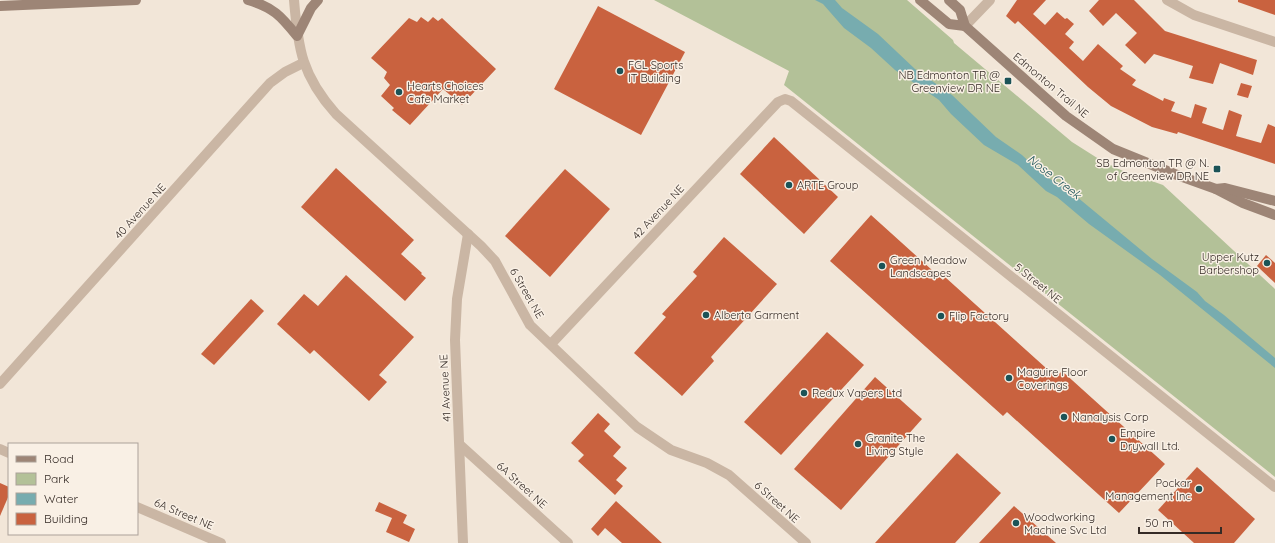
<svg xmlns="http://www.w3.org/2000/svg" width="1275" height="543" font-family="Quicksand,sans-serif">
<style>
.green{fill:#b3c198}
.water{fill:#77acaf}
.building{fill:#c9623f}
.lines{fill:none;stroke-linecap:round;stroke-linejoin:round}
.minor{stroke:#cab6a4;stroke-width:10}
.tertiary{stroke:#cab6a4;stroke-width:10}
.secondary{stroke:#9d8576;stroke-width:10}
.poi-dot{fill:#1b5357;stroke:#f9f0e5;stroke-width:1.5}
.labels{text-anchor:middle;stroke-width:3;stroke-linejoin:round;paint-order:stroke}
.poi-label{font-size:11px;fill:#352b26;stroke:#f9f0e5;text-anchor:start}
.street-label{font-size:11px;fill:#352b26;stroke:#f9f0e5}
.water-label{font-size:12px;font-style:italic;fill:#1b5357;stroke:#f9f0e5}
</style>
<rect width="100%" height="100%" fill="#f2e6d8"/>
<path class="green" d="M654,0H907L953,40L954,43L1072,142L1102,161L1123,171L1163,185L1275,289V477L784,85L789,71Z"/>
<path class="water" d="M815,0H835L842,8L878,34L915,69L952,95L996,137L1022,155L1042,174L1071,192L1152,259L1197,292L1205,301L1224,315L1275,358V368L1160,275L1089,224L1057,197L1046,191L1018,165L984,145L951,114L939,100L895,70L871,48L844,28L823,4Z"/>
<g class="building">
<path d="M1017,0H1046L1033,14L1045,25L1057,12L1065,19L1067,18L1074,24L1065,34L1074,42L1069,48L1083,61L1098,44L1123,66L1120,69L1136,80L1132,85L1163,101L1164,98L1175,102L1171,111L1191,118L1195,104L1207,108L1202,123L1223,130L1229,110L1242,115L1236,136L1261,143L1268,124L1275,127V164L1178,132L1177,134L1152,127L1111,106L1088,87L1018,21L1015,24L1006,16Z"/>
<path d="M1099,0H1134L1165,31L1257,60L1253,75L1220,63L1213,84L1189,78L1193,66L1154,54L1145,64L1125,45L1137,33L1116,13L1103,26L1089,11Z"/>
<path d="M1238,0H1275V15L1238,2Z"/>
<path d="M598,6L685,52L641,135L554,89Z"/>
<path d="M421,17L428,22L433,17L438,21L442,18L496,69L462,105L443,89L410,125L392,110L394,108L381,96L390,85L384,78L387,72L371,58L409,18L417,22Z"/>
<path d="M1241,83L1252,86L1248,98L1237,95Z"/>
<path d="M774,137L838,197L804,234L740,174Z"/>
<path d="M336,168L414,240L401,254L422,273L421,274L426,278L405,301L301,207Z"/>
<path d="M565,169L610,209L550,277L505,236Z"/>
<path d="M871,215L943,280L945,277L1056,377L1062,371L1165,464L1119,513L1007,412L1003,416L830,261Z"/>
<path d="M724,237L777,284L711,357L714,361L682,396L634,353L666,317L662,314L697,276L693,272Z"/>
<path d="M1266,255L1275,263V283L1257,266Z"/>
<path d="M346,275L414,337L379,375L387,382L369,401L314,350L310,354L277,324L304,294L318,306Z"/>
<path d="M251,299L264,311L214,365L201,354Z"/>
<path d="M827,332L864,365L781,455L744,422Z"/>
<path d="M875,377L922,419L841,510L794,469Z"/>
<path d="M598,413L610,424L604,431L621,447L613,456L627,468L616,480L623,486L615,495L578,461L584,455L571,443Z"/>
<path d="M957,453L1001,493L955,543H875Z"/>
<path d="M1197,467L1255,519L1234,543H1194L1158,510Z"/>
<path d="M0,483L9,487V495L0,516Z"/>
<path d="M616,501L662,543H622L605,528L598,536L591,529Z"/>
<path d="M379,502L407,515L403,523L415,529L409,542L386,532L392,518L375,511Z"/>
<path d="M1014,506L1056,543H979Z"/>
</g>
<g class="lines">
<g class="minor">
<path d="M294,0C298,49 302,76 336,114L481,246L495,261L530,325L637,427L671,450L707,463L729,475L806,543"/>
<path d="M1167,0L1194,15L1275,42"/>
<path d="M551,344L778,102L785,99L791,101L1275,487"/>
<path d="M0,384L270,83L285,72L303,63"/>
<path d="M460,445L568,543"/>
<path d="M0,449L9,453"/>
<path d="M137,507L221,543"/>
<path d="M463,543L455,340L457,299L468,234"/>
</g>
<path class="tertiary" d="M965,26L990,0"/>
<g class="secondary">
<path d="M248,0C273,7 281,16 297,36L311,8L318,0"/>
<path d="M920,0L949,24L965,26"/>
<path d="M949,0L960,10L965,26L1066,116L1113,149L1177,175L1216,189L1243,203L1275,215"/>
<path d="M0,6L136,0"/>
<path d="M1216,189L1225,188L1275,201"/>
</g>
</g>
<g class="poi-dot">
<circle cx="620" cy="71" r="4"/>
<rect x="1004" y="77" width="8" height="8" rx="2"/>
<circle cx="399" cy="92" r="4"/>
<rect x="1213" y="165" width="8" height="8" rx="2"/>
<circle cx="789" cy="185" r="4"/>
<circle cx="1267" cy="263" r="4"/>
<circle cx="882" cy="266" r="4"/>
<circle cx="706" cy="315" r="4"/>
<circle cx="941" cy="316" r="4"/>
<circle cx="1009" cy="378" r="4"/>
<circle cx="804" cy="393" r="4"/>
<circle cx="1064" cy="417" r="4"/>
<circle cx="1112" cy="439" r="4"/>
<circle cx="858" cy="444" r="4"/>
<circle cx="1199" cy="489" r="4"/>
<circle cx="1016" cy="523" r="4"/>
</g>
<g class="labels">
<g class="poi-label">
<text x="628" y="69">FGL Sports<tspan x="628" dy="13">IT Building</tspan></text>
<text x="1000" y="79" text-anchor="end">NB Edmonton TR @<tspan x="1000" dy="13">Greenview DR NE</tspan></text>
<text x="407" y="90">Hearts Choices<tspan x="407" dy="13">Cafe Market</tspan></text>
<text x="1209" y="167" text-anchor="end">SB Edmonton TR @ N.<tspan x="1209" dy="13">of Greenview DR NE</tspan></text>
<text x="797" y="189">ARTE Group</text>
<text x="1259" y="261" text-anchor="end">Upper Kutz<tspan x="1259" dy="13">Barbershop</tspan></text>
<text x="890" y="264">Green Meadow<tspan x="890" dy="13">Landscapes</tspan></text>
<text x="714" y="319">Alberta Garment</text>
<text x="949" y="320">Flip Factory</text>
<text x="1017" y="376">Maguire Floor<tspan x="1017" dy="13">Coverings</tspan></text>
<text x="812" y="397">Redux Vapers Ltd</text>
<text x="1072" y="421">Nanalysis Corp</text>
<text x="1120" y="437">Empire<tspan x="1120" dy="13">Drywall Ltd.</tspan></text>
<text x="866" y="442">Granite The<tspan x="866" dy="13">Living Style</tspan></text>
<text x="1191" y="487" text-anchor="end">Pockar<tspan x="1191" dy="13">Management Inc</tspan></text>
<text x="1024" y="521">Woodworking<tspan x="1024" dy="13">Machine Svc Ltd</tspan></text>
</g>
<g class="street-label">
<text transform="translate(1051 85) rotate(40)" y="4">Edmonton Trail NE</text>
<text transform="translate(140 211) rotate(-48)" y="4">40 Avenue NE</text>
<text transform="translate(658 212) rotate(-47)" y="4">42 Avenue NE</text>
<text transform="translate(1038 283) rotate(39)" y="4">5 Street NE</text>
<text transform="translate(527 293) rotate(60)" y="4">6 Street NE</text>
<text transform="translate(445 388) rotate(-93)" y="4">41 Avenue NE</text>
<text transform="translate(522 485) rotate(42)" y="4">6A Street NE</text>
<text transform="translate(777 502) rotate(42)" y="4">6 Street NE</text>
<text transform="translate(184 514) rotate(23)" y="4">6A Street NE</text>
</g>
<g class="water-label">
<text transform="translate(1054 177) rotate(38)" y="4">Nose Creek</text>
</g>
</g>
<rect x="8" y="443" width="130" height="92" fill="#f9f0e5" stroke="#aba199"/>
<rect x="16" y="456" width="20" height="6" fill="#9d8576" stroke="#aba199"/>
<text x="44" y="463" font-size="12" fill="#352b26">Road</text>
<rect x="16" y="473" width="20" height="12" fill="#b3c198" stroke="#aba199"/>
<text x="44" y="483" font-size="12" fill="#352b26">Park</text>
<rect x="16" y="493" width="20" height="12" fill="#77acaf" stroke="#aba199"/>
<text x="44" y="503" font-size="12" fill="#352b26">Water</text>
<rect x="16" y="513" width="20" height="12" fill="#c9623f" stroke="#aba199"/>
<text x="44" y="523" font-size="12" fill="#352b26">Building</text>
<path d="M1139 527v6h82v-6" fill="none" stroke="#352b26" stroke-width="2"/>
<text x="1145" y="527" font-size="12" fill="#352b26" stroke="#f9f0e5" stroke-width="3" paint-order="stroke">50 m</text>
</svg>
